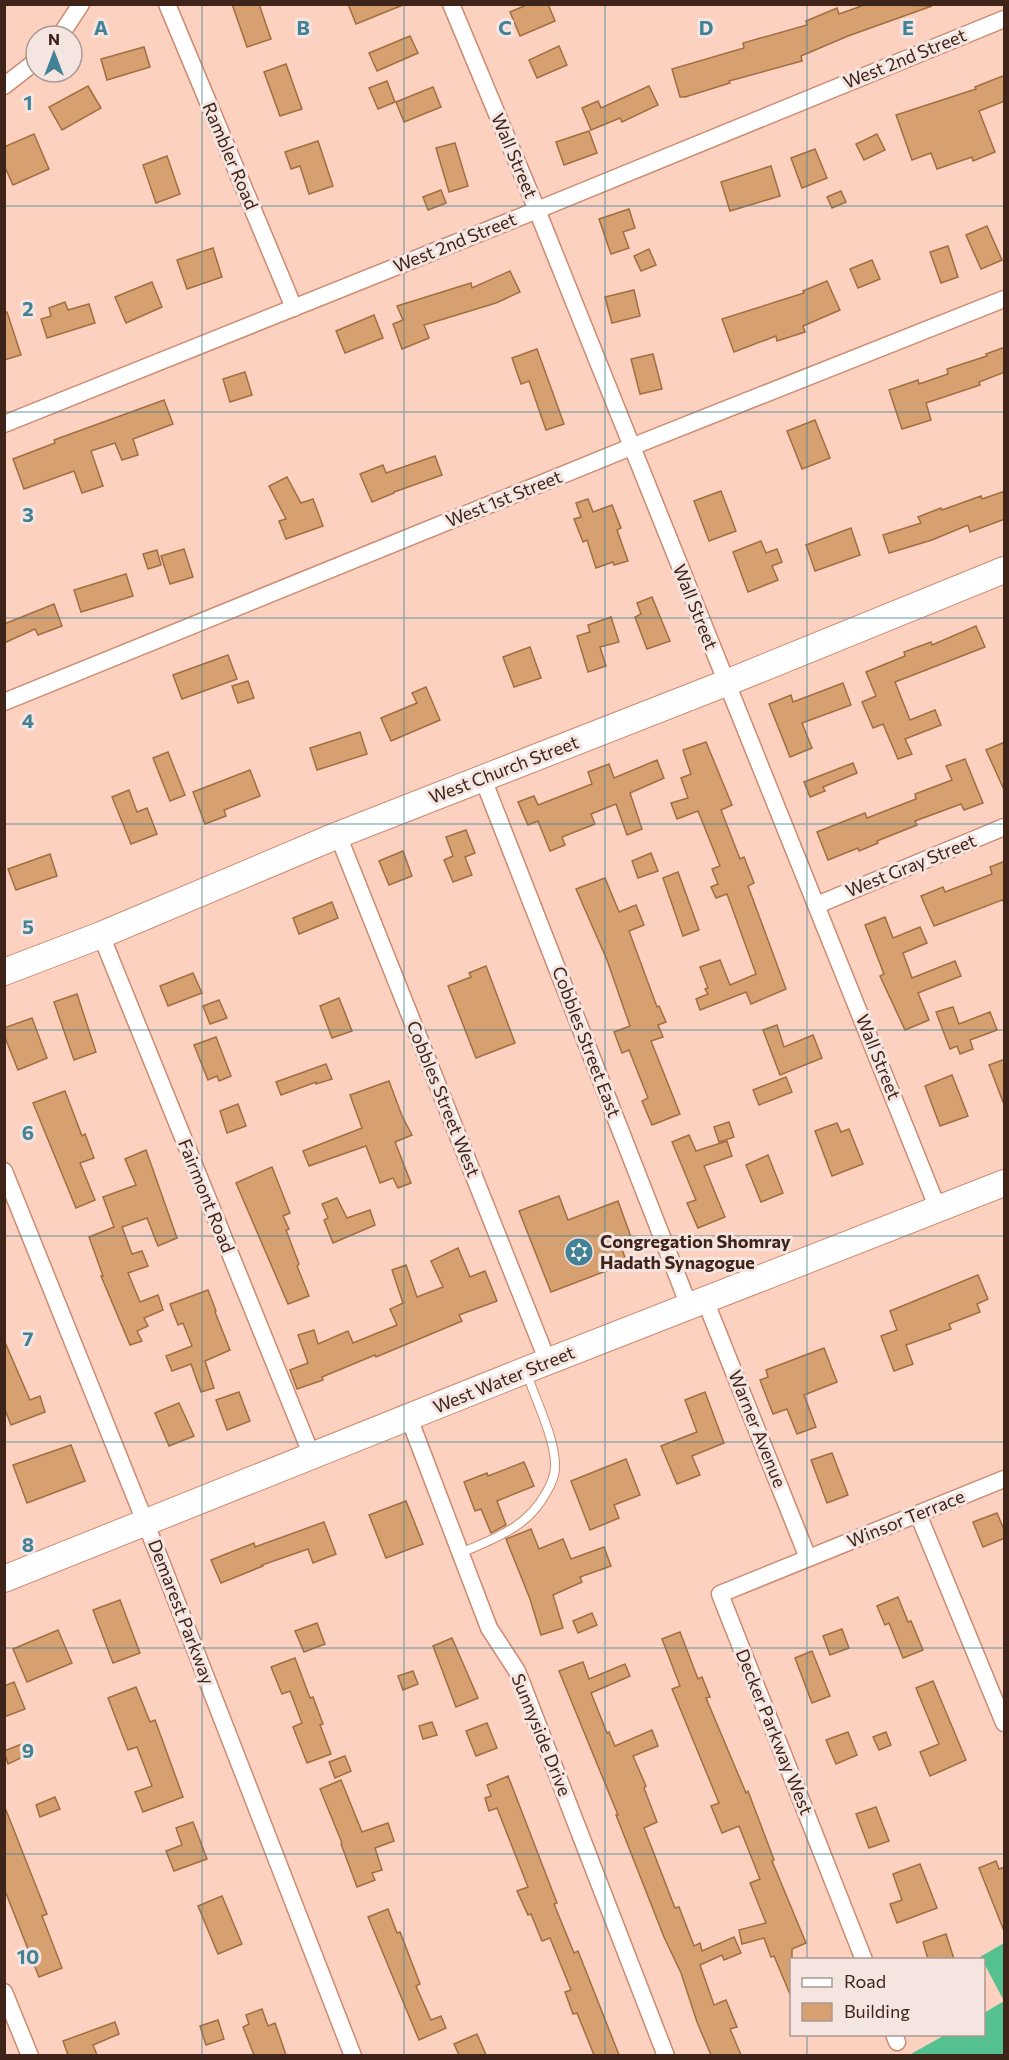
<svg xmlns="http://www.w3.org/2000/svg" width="1009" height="2060" font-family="Commissioner,sans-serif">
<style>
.green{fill:#55c190}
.building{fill:#d7a071;stroke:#a26e40;stroke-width:1.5}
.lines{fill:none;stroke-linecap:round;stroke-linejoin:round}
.lane-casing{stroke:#cd8a70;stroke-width:10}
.street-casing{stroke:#cd8a70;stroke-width:19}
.primary-casing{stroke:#cd8a70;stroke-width:28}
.lane{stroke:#fff;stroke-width:8}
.street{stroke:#fff;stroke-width:16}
.primary{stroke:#fff;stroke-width:26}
.grid{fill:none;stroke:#428196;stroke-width:1.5;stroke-opacity:0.55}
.labels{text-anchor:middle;stroke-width:6;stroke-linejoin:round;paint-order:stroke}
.street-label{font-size:18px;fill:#3f241a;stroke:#f4e5e0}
.poi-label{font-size:18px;font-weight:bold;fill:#3f241a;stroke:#f4e5e0;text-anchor:start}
.grid-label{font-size:20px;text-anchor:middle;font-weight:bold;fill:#428196;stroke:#f4e5e0;stroke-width:6;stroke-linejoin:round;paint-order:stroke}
</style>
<rect width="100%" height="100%" fill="#fdd1c0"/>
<path class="green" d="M1004,1943V2055H909L945,2035L984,2034V2013L1004,2001L984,1963V1960L980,1957Z"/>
<g class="building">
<path d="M232,4H259L271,39L247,47Z"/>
<path d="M348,4H403V5L356,24Z"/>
<path d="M529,4H548L555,21L520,36L510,12Z"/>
<path d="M867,4L932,6L848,36L801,56L802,61L729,81L730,83L685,97H680L672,69L744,48L743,43L807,25L806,21L837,8L839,14Z"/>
<path d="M410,36L418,53L377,71L369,53Z"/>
<path d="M559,46L567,65L537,78L529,60Z"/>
<path d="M144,47L150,67L107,80L101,59Z"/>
<path d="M286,64L302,109L280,116L264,72Z"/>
<path d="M1005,75V101L979,111L995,152L973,161L972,157L937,169L931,153L912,160L896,115L976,89L975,87Z"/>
<path d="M387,81L395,102L378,109L369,88Z"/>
<path d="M88,86L101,108L62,130L49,107Z"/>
<path d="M649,86L658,105L622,122L620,118L591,130L582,108L598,101L601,108Z"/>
<path d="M433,87L441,107L404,122L396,102Z"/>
<path d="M589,131L597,153L564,165L556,142Z"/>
<path d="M34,134L49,169L13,185L4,165V147Z"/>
<path d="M877,134L885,150L864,160L856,144Z"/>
<path d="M318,141L333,186L309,194L300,166L291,169L285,152Z"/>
<path d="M455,143L468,186L449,192L436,148Z"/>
<path d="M815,149L827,178L802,188L791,158Z"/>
<path d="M167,156L180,194L156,203L143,165Z"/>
<path d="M771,166L780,196L730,211L721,182Z"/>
<path d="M441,190L446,203L428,210L423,197Z"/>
<path d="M841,191L846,202L832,208L827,197Z"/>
<path d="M629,209L635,228L623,232L629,248L611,254L599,219Z"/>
<path d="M987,226L1002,260L981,269L966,235Z"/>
<path d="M948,246L958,277L941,283L930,252Z"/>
<path d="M213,248L222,277L187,289L177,260Z"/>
<path d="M649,249L656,265L641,271L634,256Z"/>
<path d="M872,260L880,279L858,288L850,269Z"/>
<path d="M510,271L520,292L496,303L424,325L429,338L402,349L393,324L403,320L397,306L471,283L472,288Z"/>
<path d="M827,281L840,310L803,326L805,332L777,341L776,336L734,352L722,319L804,293L803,291Z"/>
<path d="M152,282L162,307L126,323L115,297Z"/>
<path d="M634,290L640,316L612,323L605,297Z"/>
<path d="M65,302L68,310L89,304L95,323L47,338L41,319L51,316L49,308Z"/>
<path d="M4,312H7L21,355L4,360Z"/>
<path d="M374,315L383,338L345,353L336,331Z"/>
<path d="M1005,347V372L979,382L980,385L926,403L931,420L902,429L889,390L918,380L919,384L948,374L947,369L987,356L986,354Z"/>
<path d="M537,349L564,424L546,430L529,381L521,384L512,358Z"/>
<path d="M653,354L662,389L640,394L631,359Z"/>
<path d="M245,372L252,395L230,402L223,379Z"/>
<path d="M164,400L173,424L133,439L138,455L122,460L115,443L91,451L103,486L82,493L74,471L24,489L13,459L55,443L54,440Z"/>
<path d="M815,420L830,458L802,469L787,431Z"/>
<path d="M435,456L442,475L394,492V493L372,502L360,474L383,465L386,473Z"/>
<path d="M287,477L301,503L313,499L323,526L286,539L279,521L286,519L269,486Z"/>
<path d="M721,491L736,531L709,541L694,501Z"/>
<path d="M1005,491V519L970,532L968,525L932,540L889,553L883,535L921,523L918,517L941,508L942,510L981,496L982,499Z"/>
<path d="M588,499L593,512L612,505L621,528L617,530L628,561L614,565L613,562L596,568L587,540L583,542L574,519L581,517L576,503Z"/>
<path d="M851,528L860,555L815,571L806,545Z"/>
<path d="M761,541L766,553L777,549L782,562L772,566L778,580L748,592L733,552Z"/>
<path d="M184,549L193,577L170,584L161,556Z"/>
<path d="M157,550L161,565L148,569L143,554Z"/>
<path d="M126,574L133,596L81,612L74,590Z"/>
<path d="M652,597L670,641L647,649L635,617L641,614L637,603Z"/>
<path d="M54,604L62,626L38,635L35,629L4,643V624Z"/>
<path d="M611,617L619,642L600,647L606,666L588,672L577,636L590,632L588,625Z"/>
<path d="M976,626L985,647L895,682L910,720L935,710L941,725L905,739L912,754L898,759L883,724L873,728L862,702L876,696L866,672L905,656L904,652L931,642L932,645Z"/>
<path d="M530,647L541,678L514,687L503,657Z"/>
<path d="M228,655L237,679L182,699L173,675Z"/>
<path d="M248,681L254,698L238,703L232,686Z"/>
<path d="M843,683L851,705L802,723L812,748L790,757L769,704L791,695L793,702Z"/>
<path d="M426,687L440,720L391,741L381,718L417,703L412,693Z"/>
<path d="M360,732L367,754L317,770L310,748Z"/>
<path d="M706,742L732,805L721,810L740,859L744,857L754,883L748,886L786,989L751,1004L746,992L700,1010L696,999L708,994L705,989L708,988L700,967L720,960L730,985L756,974L727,894L716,898L711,887L718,884L712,869L720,866L698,811L677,819L671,803L688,798L681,778L691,774L683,750Z"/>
<path d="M1005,742V792L986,750Z"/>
<path d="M168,752L185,795L170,801L153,758Z"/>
<path d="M965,759L983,803L964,810L961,804L915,821L917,825L877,841L878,843L859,851L858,848L828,860L817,832L865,813L867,818L916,799L915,794L952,780L946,766Z"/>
<path d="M657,760L664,778L630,793L642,829L627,835L616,804L591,814L595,824L562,837L565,845L550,851L538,821L528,825L518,802L534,796L538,805L592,784L588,772L609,764L614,778Z"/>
<path d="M853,763L857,773L823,787L825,791L810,797L804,782Z"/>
<path d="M250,770L260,796L224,810L226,816L205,824L193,792Z"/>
<path d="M129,790L137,812L147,808L157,834L131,844L112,797Z"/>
<path d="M466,830L475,853L465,857L472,875L453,882L444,860L453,856L446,837Z"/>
<path d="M403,851L412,876L389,885L379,861Z"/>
<path d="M651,853L658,871L638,878L632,861Z"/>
<path d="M50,854L57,876L16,890L8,869Z"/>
<path d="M1005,861V903L1002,900L934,926L921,896L943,887L945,892L992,874L990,867Z"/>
<path d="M678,872L699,930L683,936L663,878Z"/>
<path d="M605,878L619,912L636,905L644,925L629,931L657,1007L659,1006L666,1022L658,1025L663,1037L651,1041L680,1114L652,1125L642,1101L648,1098L629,1050L622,1053L614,1032L630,1026L607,960L576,889Z"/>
<path d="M332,902L338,918L299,934L293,918Z"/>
<path d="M885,917L893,938L920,927L927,943L903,953L912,978L955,961L961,976L918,993L929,1020L905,1030L880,976L884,974L865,925Z"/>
<path d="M486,966L515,1043L476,1058L448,986L471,977L469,973Z"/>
<path d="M193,973L202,993L168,1006L160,986Z"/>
<path d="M77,994L96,1052L74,1060L54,1002Z"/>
<path d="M339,998L352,1031L332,1038L320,1006Z"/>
<path d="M219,1000L227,1018L210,1024L203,1006Z"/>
<path d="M953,1007L959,1024L990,1012L997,1030L970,1040L973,1049L960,1054L957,1046L950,1049L936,1012Z"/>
<path d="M32,1018L47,1058L18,1070L4,1035V1028Z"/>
<path d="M777,1025L784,1047L813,1035L822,1058L780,1075L763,1030Z"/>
<path d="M216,1037L231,1076L219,1081L217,1076L208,1080L194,1045Z"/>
<path d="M1005,1059V1102H1003L989,1065Z"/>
<path d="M326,1064L332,1079L316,1084V1082L281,1095L276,1082Z"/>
<path d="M952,1075L968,1116L940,1126L925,1086Z"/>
<path d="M786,1077L792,1092L759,1105L753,1090Z"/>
<path d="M389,1081L402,1116L412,1135L395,1142L411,1183L398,1188L393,1178L380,1183L366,1146L309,1166L303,1151L362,1128L350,1095Z"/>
<path d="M65,1091L82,1136L85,1134L94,1158L80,1163L95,1200L76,1208L33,1103Z"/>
<path d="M238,1104L246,1126L227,1133L220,1111Z"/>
<path d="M729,1122L734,1137L719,1142L714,1127Z"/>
<path d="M837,1123L841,1132L849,1129L863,1164L832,1176L815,1131Z"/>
<path d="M689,1135L696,1151L727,1141L732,1156L704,1166L725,1217L698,1228L687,1203L696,1200L672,1142Z"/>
<path d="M146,1150L177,1238L158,1246L147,1218L122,1227L132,1254L142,1251L148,1266L128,1273L140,1302L158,1295L163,1310L144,1318L148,1326L137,1331L142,1341L130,1345L101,1276H103L89,1237L114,1227L103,1197L136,1185L125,1159Z"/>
<path d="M768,1155L783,1193L761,1202L746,1165Z"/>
<path d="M272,1167L290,1213L283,1216L289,1229L286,1230L299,1264L297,1266L309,1296L288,1304L236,1183Z"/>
<path d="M559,1196L568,1220L618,1201L631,1237L619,1241L627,1263L551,1292L519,1211Z"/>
<path d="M337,1198L347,1218L370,1210L375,1225L333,1243L324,1220L328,1218L322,1204Z"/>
<path d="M458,1248L470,1277L485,1271L497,1301L459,1315L462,1321L376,1357L375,1355L322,1377L323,1380L297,1389L290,1370L308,1363L298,1335L314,1330L318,1344L348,1331L353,1343L397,1325L390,1309L403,1303L392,1270L406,1265L417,1297L443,1287L431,1261Z"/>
<path d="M978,1275L988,1299L977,1304L980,1312L949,1324L951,1329L906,1345L913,1364L894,1371L881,1336L897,1330L890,1311Z"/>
<path d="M208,1290L216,1311L215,1312L230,1350L205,1361L214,1388L201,1392L191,1364L172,1371L166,1356L192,1346L183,1323L178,1325L170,1304Z"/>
<path d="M4,1340L30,1400L40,1396L45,1412L11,1425L4,1407Z"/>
<path d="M824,1348L837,1382L804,1395L816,1427L797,1434L787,1409L773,1414L760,1380L768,1377L766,1370Z"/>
<path d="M239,1392L250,1421L227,1430L216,1400Z"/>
<path d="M705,1392L724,1443L692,1456L700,1475L677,1484L661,1446L697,1432L685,1400Z"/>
<path d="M179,1403L194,1436L169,1446L155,1413Z"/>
<path d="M71,1445L85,1481L27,1503L13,1465Z"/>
<path d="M832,1453L848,1495L827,1503L811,1460Z"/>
<path d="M626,1459L640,1495L614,1505L619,1518L590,1530L571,1481Z"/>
<path d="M524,1462L534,1486L497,1501L506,1525L491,1533L481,1509L475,1511L464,1482L487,1473L488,1476Z"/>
<path d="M406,1501L423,1544L386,1558L369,1515Z"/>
<path d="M997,1513L1005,1532V1538L983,1547L973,1522Z"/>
<path d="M324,1522L336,1554L313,1563L308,1549L262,1565L263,1566L221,1583L211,1560L254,1543L255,1547Z"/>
<path d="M531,1529L539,1549L563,1539L571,1559L604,1547L611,1566L580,1577L582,1582L553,1595L563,1628L541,1635L530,1599L506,1539Z"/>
<path d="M898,1597L908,1622L911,1621L923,1650L903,1658L889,1623L885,1625L877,1606Z"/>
<path d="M120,1600L140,1653L113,1663L93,1610Z"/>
<path d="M592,1613L597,1625L578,1633L573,1621Z"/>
<path d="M317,1623L325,1644L304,1652L295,1631Z"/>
<path d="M842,1629L849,1648L830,1655L823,1636Z"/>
<path d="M58,1630L72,1663L27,1682L13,1649Z"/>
<path d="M680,1632L698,1679L702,1677L710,1697L706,1698L746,1793L748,1791L774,1860L772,1861L806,1943L792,1949V1999L774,1956L771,1957L764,1938L742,1944L739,1930L766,1923L750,1883L760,1879L739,1826L722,1833L711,1806L719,1803L672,1689L680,1686L662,1639Z"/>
<path d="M452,1638L478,1698L456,1707L433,1646Z"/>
<path d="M812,1651L830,1696L812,1703L795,1658Z"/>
<path d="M295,1658L310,1698L313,1697L323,1724L320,1725L331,1754L307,1763L293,1727L302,1723L290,1691L282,1694L271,1667Z"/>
<path d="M583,1662L589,1679L625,1664L630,1676L591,1693L607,1733L609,1732L615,1746L652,1730L658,1746L633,1756L646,1786L644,1788L657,1822L644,1828L675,1908L679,1907L694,1946L700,1943L702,1951L734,1937L741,1953L724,1960L722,1955L700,1965L714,2005L726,2000L737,2027L730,2029L741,2055H711L697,2022L681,1973L664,1937L616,1815H618L559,1671Z"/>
<path d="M413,1671L418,1684L403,1690L398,1676Z"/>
<path d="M933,1681L966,1760L930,1776L920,1752L939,1744L916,1688Z"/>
<path d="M14,1682L25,1709L4,1717V1686Z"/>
<path d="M136,1687L150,1722L155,1720L183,1797L143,1812L135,1792L152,1786L137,1747L128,1750L108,1698Z"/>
<path d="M432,1722L437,1735L423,1739L419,1726Z"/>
<path d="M487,1723L497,1748L476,1756L466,1731Z"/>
<path d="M848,1732L857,1755L836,1764L826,1740Z"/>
<path d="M886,1732L891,1745L879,1750L873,1737Z"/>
<path d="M22,1744L27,1755L8,1764L4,1751Z"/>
<path d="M345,1756L351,1771L335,1778L329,1762Z"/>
<path d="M508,1776L557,1903L554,1904L574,1953L578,1951L619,2055H594L577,2013L573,2014L565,1992L571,1990L550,1938L542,1941L531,1914L528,1915L517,1891L528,1887L497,1808L489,1811L485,1798L491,1796L487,1785Z"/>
<path d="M341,1780L362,1832L388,1823L394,1841L375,1848L382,1870L372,1873L375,1880L357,1887L341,1844L342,1843L320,1789Z"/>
<path d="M55,1797L60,1809L40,1817L36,1805Z"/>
<path d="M4,1805L47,1914L42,1916L62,1968L39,1977L4,1888Z"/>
<path d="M876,1807L889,1841L869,1848L856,1814Z"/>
<path d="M193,1822L207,1859L174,1871L166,1851L182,1845L176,1828Z"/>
<path d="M996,1861L999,1869L1005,1867L1004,1931L979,1868Z"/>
<path d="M920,1864L937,1908L897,1923L890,1904L902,1900L893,1874Z"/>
<path d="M222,1896L242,1944L218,1954L198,1906Z"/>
<path d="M388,1909L397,1933L400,1932L420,1984L416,1986L431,2020L441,2016L446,2028L419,2040L368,1917Z"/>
<path d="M946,1934L954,1959H928L923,1942Z"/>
<path d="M262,2009L268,2026L275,2023L286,2055H254L243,2027L249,2024L246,2015Z"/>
<path d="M218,2020L224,2039L206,2045L200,2026Z"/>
<path d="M115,2022L119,2034L93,2045L97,2055H68L63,2041Z"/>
<path d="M477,2034L486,2055H459L454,2044Z"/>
</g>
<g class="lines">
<g class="lane-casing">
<path id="lane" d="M461,1553C495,1538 527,1528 546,1493C552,1483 556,1474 555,1462C553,1434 536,1401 527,1374"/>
</g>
<g class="street-casing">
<g id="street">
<path d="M167,4L294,308"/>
<path d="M451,4L537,210L938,1209"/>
<path d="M60,36L81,4"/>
<path d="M4,86L36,61"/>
<path d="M4,424L520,217L1004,19"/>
<path d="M4,702L631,447L1004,299"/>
<path d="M483,779L689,1306"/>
<path d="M338,835L548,1362"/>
<path d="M817,905L1004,827"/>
<path d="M101,935L312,1456"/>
<path d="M4,1171L158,1554L353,2056"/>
<path d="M705,1300L808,1558"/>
<path d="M409,1418L489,1628L517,1671L666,2056"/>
<path d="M918,1514L1004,1723"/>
<path d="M864,1960L720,1594L1004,1479"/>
<path d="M4,1992L30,2056"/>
<path d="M894,2034L897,2042"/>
</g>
</g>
<g class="primary-casing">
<g id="primary">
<path d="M4,972L101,935L338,835L726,683L1004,570"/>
<path d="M4,1579L526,1370L1004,1183"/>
</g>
</g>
<use href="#lane" class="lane"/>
<use href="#street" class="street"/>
<use href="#primary" class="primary"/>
</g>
<path class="grid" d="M202,4V2056M404,4V2056M605,4V2056M807,4V1960M4,206H1004M4,412H1004M4,618H1004M4,824H1004M4,1030H1004M4,1236H1004M4,1442H1004M4,1648H1004M4,1854H1004M807,2034V2056"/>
<defs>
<g id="synagogue-disc" transform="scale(1.5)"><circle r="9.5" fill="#428196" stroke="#f4e5e0"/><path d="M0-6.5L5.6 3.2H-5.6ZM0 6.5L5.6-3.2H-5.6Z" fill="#fff"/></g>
</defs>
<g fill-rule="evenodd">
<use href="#synagogue-disc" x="579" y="1252"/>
</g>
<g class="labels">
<g class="street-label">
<text transform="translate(905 59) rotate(-22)" y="6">West 2nd Street</text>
<text transform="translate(230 156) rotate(67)" y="6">Rambler Road</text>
<text transform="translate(514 156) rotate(67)" y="6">Wall Street</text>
<text transform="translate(455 243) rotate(-22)" y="6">West 2nd Street</text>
<text transform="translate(504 499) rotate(-22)" y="6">West 1st Street</text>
<text transform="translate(695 607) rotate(68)" y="6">Wall Street</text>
<text transform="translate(504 770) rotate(-21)" y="6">West Church Street</text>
<text transform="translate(911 866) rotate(-22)" y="6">West Gray Street</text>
<text transform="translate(586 1042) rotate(69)" y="6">Cobbles Street East</text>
<text transform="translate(878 1057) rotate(68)" y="6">Wall Street</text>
<text transform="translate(443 1099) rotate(68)" y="6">Cobbles Street West</text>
<text transform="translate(206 1196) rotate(68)" y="6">Fairmont Road</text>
<text transform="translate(504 1380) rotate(-22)" y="6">West Water Street</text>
<text transform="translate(757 1429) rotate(68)" y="6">Warner Avenue</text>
<text transform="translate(906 1519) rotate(-22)" y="6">Winsor Terrace</text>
<text transform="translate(181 1612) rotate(69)" y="6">Demarest Parkway</text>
<text transform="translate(774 1732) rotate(68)" y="6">Decker Parkway West</text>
<text transform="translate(541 1735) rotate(68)" y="6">Sunnyside Drive</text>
</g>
<g class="poi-label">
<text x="600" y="1248">Congregation Shomray<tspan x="600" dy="21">Hadath Synagogue</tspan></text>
</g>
</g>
<g class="grid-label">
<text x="101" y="35">A</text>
<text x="303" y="35">B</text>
<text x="505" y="35">C</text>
<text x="706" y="35">D</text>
<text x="908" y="35">E</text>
<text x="28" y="110">1</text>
<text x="28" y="316">2</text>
<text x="28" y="522">3</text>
<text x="28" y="728">4</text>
<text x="28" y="934">5</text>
<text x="28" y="1140">6</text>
<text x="28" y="1346">7</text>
<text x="28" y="1552">8</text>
<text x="28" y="1758">9</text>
<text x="28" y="1964">10</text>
</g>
<rect width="1009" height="2060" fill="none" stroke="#3f241a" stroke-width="12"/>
<rect x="790" y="1958" width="195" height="78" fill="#f4e5e0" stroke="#ac9891" stroke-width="1.5"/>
<rect x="802" y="1978" width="30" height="9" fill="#ffffff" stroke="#ac9891" stroke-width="1.5"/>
<text x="844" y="1988" font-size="18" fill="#3f241a">Road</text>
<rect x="802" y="2003" width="30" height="18" fill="#d7a071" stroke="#ac9891" stroke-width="1.5"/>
<text x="844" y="2018" font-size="18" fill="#3f241a">Building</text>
<g transform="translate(54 54)"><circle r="28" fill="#f4e5e0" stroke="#ac9891" stroke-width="1.5"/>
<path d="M0-4.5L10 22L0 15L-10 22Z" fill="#428196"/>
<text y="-9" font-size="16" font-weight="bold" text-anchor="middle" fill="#3f241a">N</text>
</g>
</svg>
